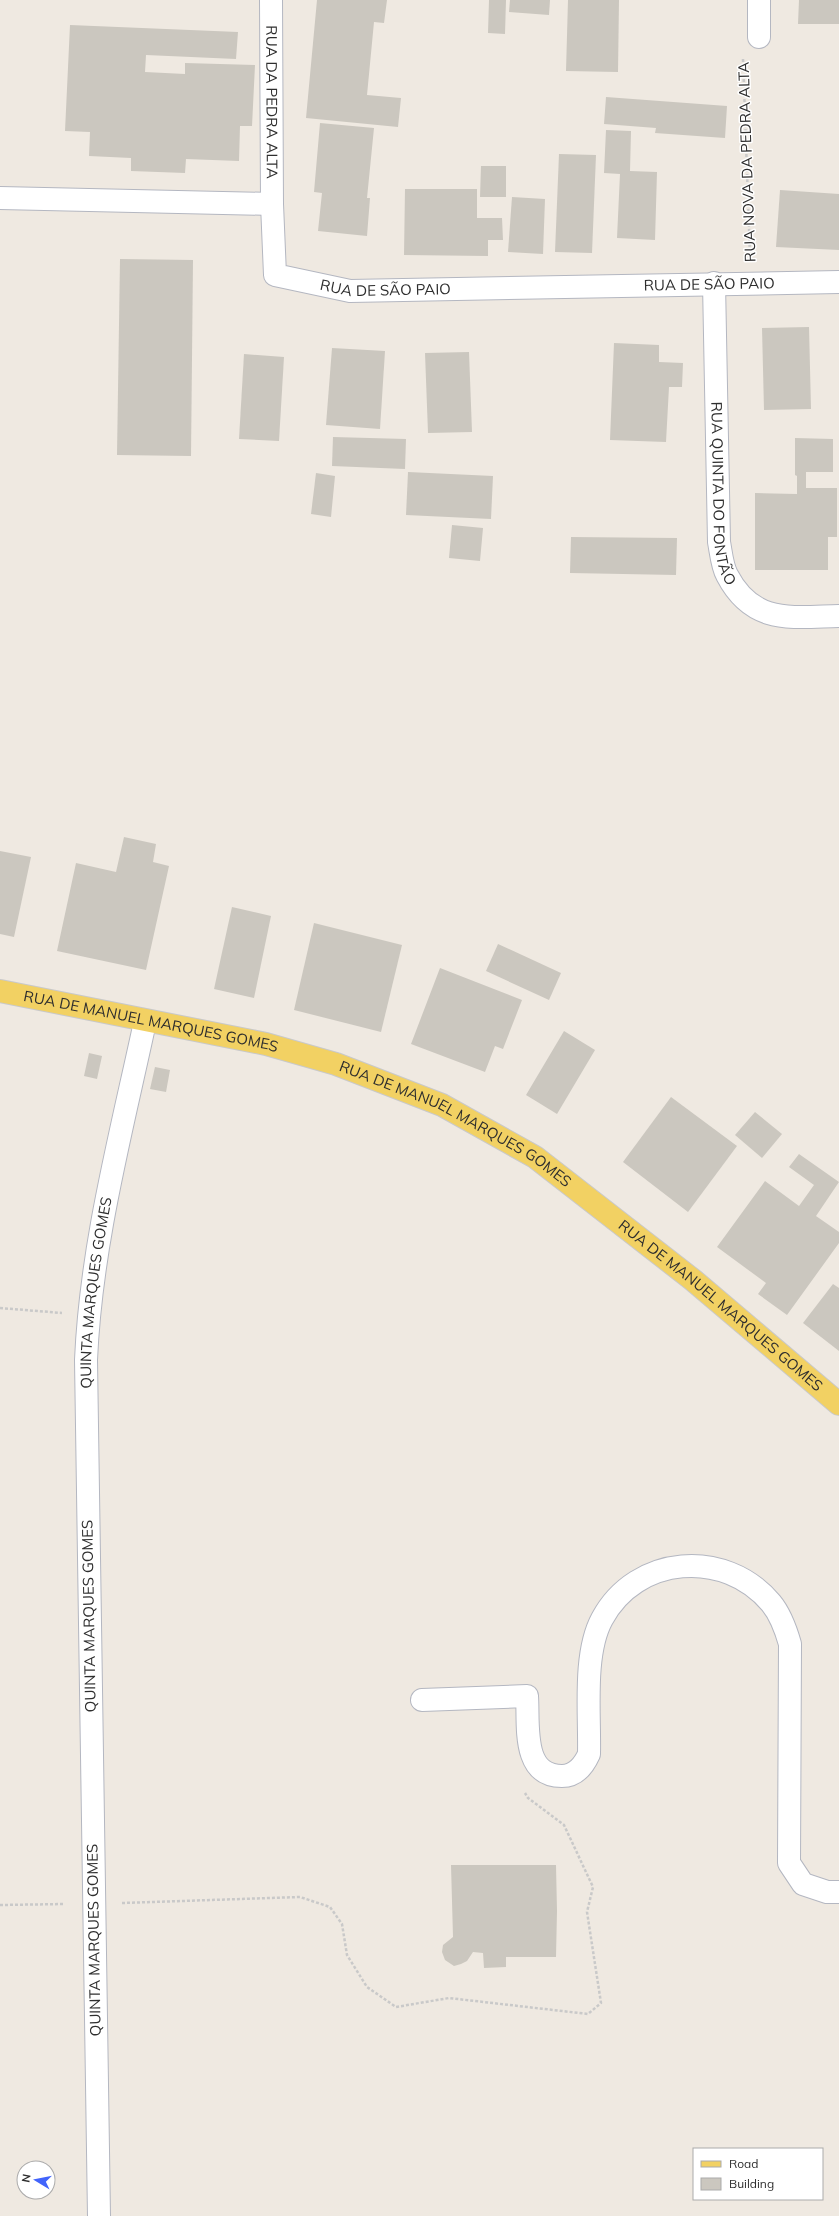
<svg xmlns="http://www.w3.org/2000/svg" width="839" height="2216" font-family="Mulish,sans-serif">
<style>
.building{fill:#cbc7bf}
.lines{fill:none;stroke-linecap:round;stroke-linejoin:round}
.minor-casing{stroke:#b4b7c1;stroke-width:24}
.major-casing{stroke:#c9c9c9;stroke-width:24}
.path{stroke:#c9c9c9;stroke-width:2.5;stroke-dasharray:3 2;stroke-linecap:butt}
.minor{stroke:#fff;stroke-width:22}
.major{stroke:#f2d163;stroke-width:22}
.labels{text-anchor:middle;stroke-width:3;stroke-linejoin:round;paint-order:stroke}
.street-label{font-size:15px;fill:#2e2e2e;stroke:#fff}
</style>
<rect width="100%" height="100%" fill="#efe9e1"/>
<g class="building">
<path d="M317,0H387L384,23L374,22L367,95L401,98L398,127L306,118Z"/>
<path d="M489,0H506L505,34L488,33Z"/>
<path d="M510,0H550L549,15L509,12Z"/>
<path d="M568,0H619L618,72L566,71Z"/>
<path d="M799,0H839V24H798Z"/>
<path d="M70,25L238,32L236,59L146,55L145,72L185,74V63L255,65L252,126H240L239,161L186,159L185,173L131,171V158L89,156L90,132L65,131Z"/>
<path d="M606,97L727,106L725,138L655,133L656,128L604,124Z"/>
<path d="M320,123L374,128L367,198H370L367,236L318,231L322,193L314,192Z"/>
<path d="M606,130L631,131L630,171L657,172L655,240L617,238L620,174L604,173Z"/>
<path d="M559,154L596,155L592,253L555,252Z"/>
<path d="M481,166H506V197H480Z"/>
<path d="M405,189H477V218H502L503,240H488V256L404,255Z"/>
<path d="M780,190L839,194V250L776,247Z"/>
<path d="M512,197L545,199L543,254L508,252Z"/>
<path d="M120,259L193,260L191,456L117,455Z"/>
<path d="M809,327L811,409L764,410L762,328Z"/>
<path d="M614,343L659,345V362L683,363L682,387H669L666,442L610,440Z"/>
<path d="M332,348L385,351L380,429L326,425Z"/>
<path d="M469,352L472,432L428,433L425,353Z"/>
<path d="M244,354L284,357L279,441L239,439Z"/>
<path d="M333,437L406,439L405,469L332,466Z"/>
<path d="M795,438L833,439V472H806V488H837V537H828V570H755V493L797,494V476L795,475Z"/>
<path d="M408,472L493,476L491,519L406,515Z"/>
<path d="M316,473L335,476L331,517L311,514Z"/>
<path d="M452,525L483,528L480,561L449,558Z"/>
<path d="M571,537L677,538L676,575L570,573Z"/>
<path d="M124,837L156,844L153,862L169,866L146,970L57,951L76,863L116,872Z"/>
<path d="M0,851L31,857L14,937L0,934Z"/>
<path d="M232,907L271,916L254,998L214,989Z"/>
<path d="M314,923L402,945L381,1032L294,1010Z"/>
<path d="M498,944L561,973L549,1000L486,971Z"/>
<path d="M440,968L522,1000L503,1049L495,1046L485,1072L411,1044Z"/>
<path d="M564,1031L595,1050L557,1114L526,1095Z"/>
<path d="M89,1053L102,1056L97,1079L84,1076Z"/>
<path d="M155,1067L170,1070L166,1092L150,1089Z"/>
<path d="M671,1097L737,1146L688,1212L623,1162Z"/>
<path d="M755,1112L782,1134L762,1158L735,1135Z"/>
<path d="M799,1154L839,1182L816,1216L839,1232V1243L787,1315L758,1294L766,1283L717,1247L765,1181L799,1206L814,1185L789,1167Z"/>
<path d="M833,1284L839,1288V1351L803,1323Z"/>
<path d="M451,1865H556L557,1911L556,1957H506V1967L484,1968L483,1953L473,1952L467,1961L461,1964L454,1966L445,1960L442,1952L443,1945L453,1937Z"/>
</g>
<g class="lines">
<g class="minor-casing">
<g id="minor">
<path id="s1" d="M271,0L272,204L275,275L350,291L839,282"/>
<path d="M759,37V0"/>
<path d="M0,198L272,204"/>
<path id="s2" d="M714,283L719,542C721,552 722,566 727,575C753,625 791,617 839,616"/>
<path d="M422,1700L527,1696C529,1724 521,1776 562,1776C576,1776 584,1765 589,1754C590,1714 583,1654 602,1619C636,1555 725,1548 771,1603C781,1615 786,1630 790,1644L789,1863L803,1884L827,1892H839"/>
<path id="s3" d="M99,2216L86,1360C91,1245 121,1134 145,1022"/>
</g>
</g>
<g class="major-casing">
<g id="major">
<path id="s4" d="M0,991L266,1044L336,1064L442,1105L535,1157L693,1280L839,1404"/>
</g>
</g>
<g class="path">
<path d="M743,59L750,256"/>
<path d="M0,1308L62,1313"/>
<path d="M122,1903L300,1897L330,1907L342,1924L347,1955L367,1987L396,2007L449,1998L588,2014L601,2003L587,1912L593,1887L564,1825L528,1798L525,1793"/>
<path d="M0,1905L65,1904"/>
</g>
<use href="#minor" class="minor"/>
<use href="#major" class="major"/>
</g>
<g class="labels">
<g class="street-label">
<text dy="5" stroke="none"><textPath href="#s1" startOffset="102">RUA DA PEDRA ALTA</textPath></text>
<text transform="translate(747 162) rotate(-92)" y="5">RUA NOVA DA PEDRA ALTA</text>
<text dy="5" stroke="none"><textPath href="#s1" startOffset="711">RUA DE SÃO PAIO</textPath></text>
<text dy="5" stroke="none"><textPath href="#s1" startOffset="387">RUA DE SÃO PAIO</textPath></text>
<text dy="5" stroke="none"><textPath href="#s2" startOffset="211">RUA QUINTA DO FONTÃO</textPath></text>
<text dy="5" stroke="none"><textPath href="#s4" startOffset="154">RUA DE MANUEL MARQUES GOMES</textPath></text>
<text dy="5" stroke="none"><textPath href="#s4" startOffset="478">RUA DE MANUEL MARQUES GOMES</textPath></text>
<text dy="5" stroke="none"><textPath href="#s3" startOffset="924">QUINTA MARQUES GOMES</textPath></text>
<text dy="5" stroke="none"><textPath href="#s4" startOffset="802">RUA DE MANUEL MARQUES GOMES</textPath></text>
<text transform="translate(89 1616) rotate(-91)" y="5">QUINTA MARQUES GOMES</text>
<text transform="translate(94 1940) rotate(-91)" y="5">QUINTA MARQUES GOMES</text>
</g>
</g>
<rect x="693" y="2148" width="130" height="52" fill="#ffffff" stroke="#ababab"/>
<rect x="701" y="2161" width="20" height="6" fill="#f2d163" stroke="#ababab"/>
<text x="729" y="2168" font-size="12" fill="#2e2e2e">Road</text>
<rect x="701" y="2178" width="20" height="12" fill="#cbc7bf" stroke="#ababab"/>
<text x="729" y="2188" font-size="12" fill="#2e2e2e">Building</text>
<g transform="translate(36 2180) rotate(280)"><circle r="19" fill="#ffffff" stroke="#ababab"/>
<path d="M0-3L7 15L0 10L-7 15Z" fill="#4264fb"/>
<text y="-6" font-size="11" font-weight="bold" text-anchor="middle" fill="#2e2e2e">N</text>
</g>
</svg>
